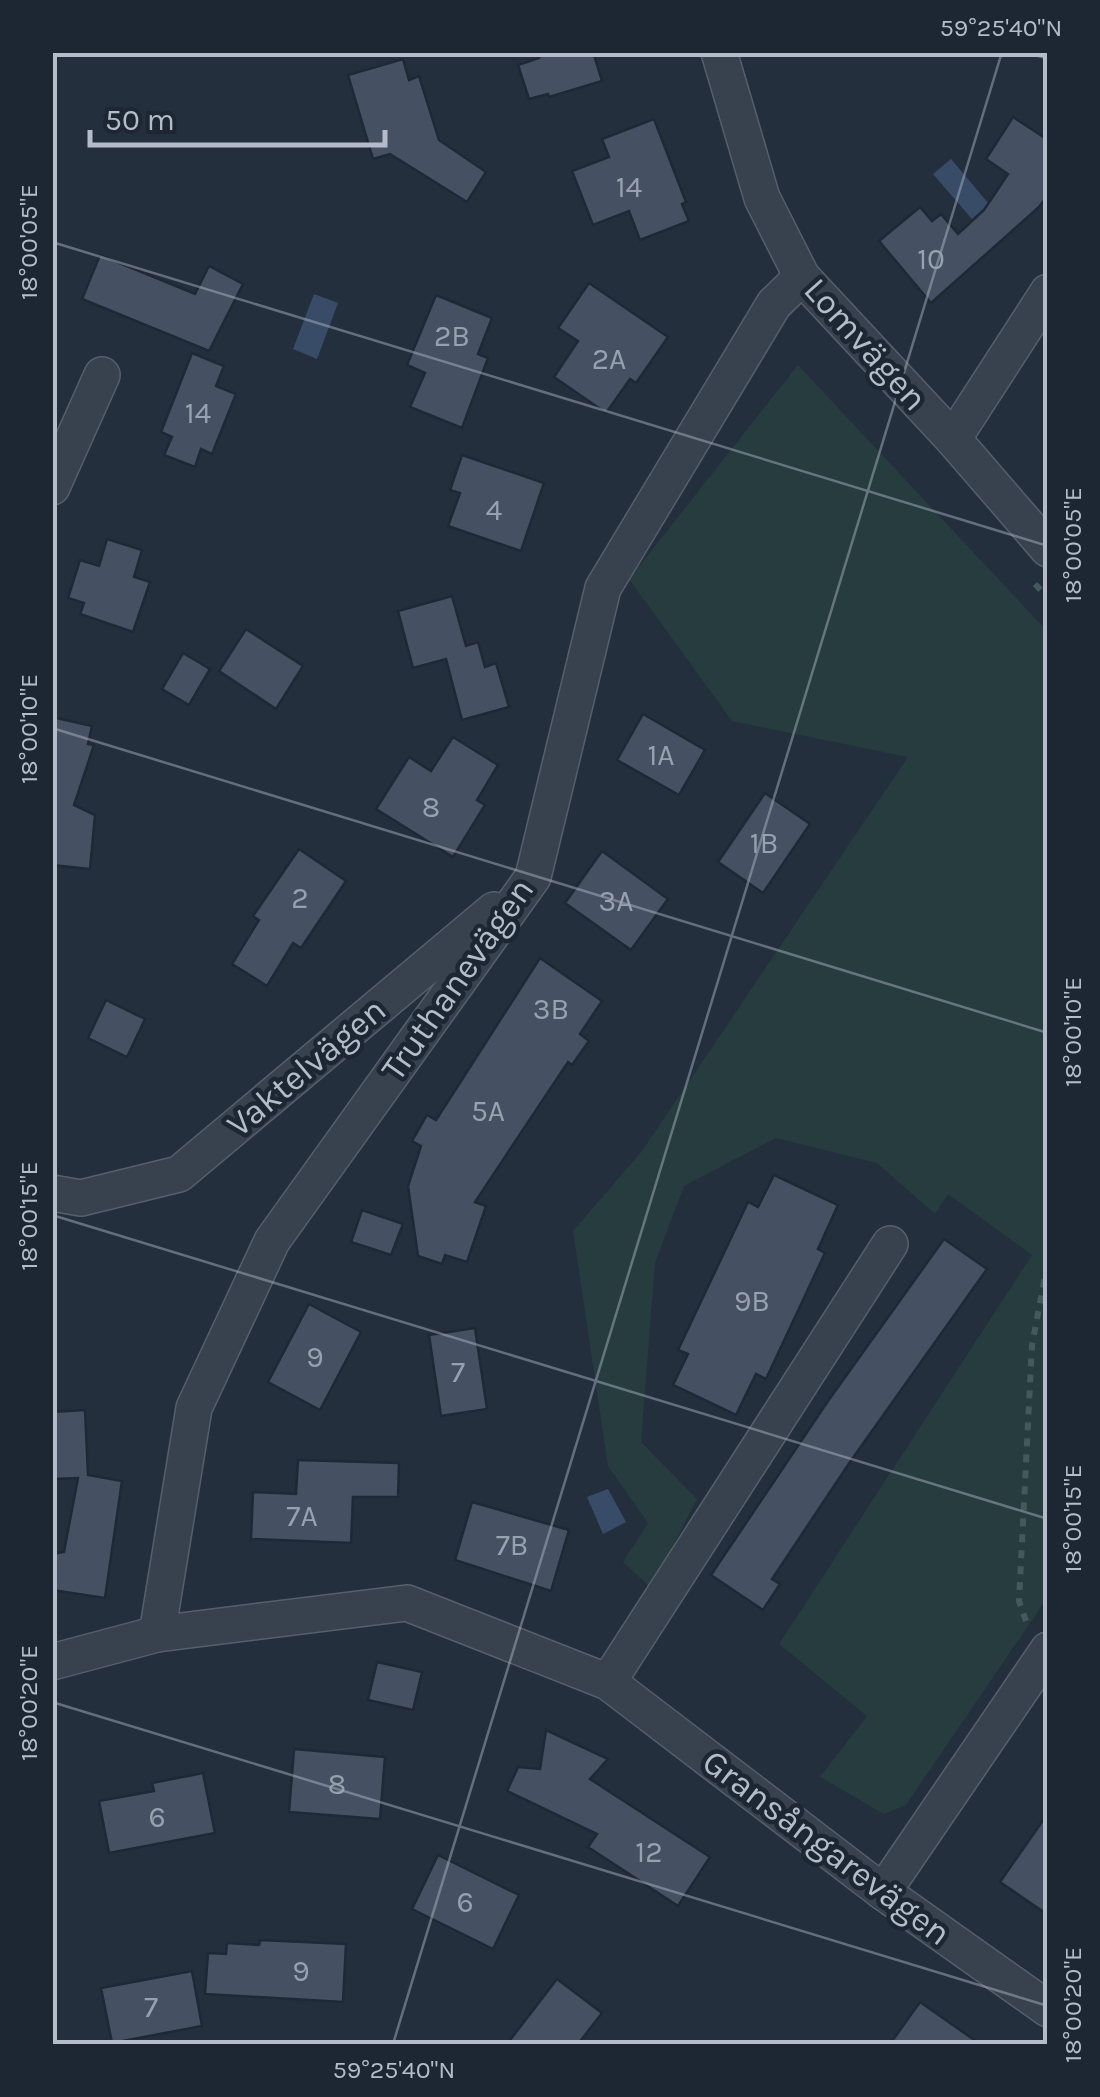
<svg xmlns="http://www.w3.org/2000/svg" width="1100" height="2097" font-family="Karla,sans-serif">
<style>
.green{fill:#263c3f}
.water{fill:#394c67}
.building{fill:#455162;stroke:#1f2835;stroke-width:2.5}
.lines{fill:none;stroke-linecap:round;stroke-linejoin:round}
.minor-casing{stroke:#565f6c;stroke-width:38}
.path{stroke:#44595c;stroke-width:6;stroke-dasharray:8 8;stroke-linecap:butt}
.minor{stroke:#38414e;stroke-width:35}
.ticks{fill:none;stroke:#b4bcc9;stroke-width:2.5;stroke-opacity:0.45}
.labels{text-anchor:middle;stroke-width:9;stroke-linejoin:round;paint-order:stroke}
.number-label{font-size:30px;fill:#98a1af}
.street-label{font-size:35px;fill:#b4bcc9;stroke:#1d2633}
.neatline{fill:none;stroke:#b4bcc9;stroke-width:4}
.ticks-label{font-size:25px;text-anchor:middle;fill:#b4bcc9}
</style>
<rect width="100%" height="100%" fill="#242f3e"/>
<path class="green" d="M798,365L1047,631V1598L906,1805L884,1814L820,1777L867,1716L779,1644L1032,1255L948,1194L935,1214L877,1163L776,1138L684,1186L655,1263L641,1442L697,1499L651,1588L623,1562L648,1523L608,1466L573,1231L642,1151L908,757L732,721L629,579Z"/>
<g class="water">
<path d="M951,159L989,204L972,219L933,174Z"/>
<path d="M314,294L338,303L317,359L293,349Z"/>
<path d="M608,1489L626,1522L603,1534L587,1497Z"/>
</g>
<g class="building">
<path d="M538,52H593L602,81L549,97L548,94L529,99L518,65L539,58Z"/>
<path d="M403,59L409,80L419,76L439,140L486,172L467,202L390,154L373,159L348,75Z"/>
<path d="M1013,117L1048,140V195L1039,207L931,303L879,241L920,207L932,221L941,214L958,234L984,210L1008,174L986,159Z"/>
<path d="M654,119L686,202L682,204L689,221L640,240L629,211L593,225L572,171L609,157L602,139Z"/>
<path d="M100,255L195,294L209,266L243,284L209,351L82,299Z"/>
<path d="M589,283L668,337L636,383L630,379L606,413L554,377L578,341L558,328Z"/>
<path d="M436,295L492,318L478,354L488,358L462,428L410,407L425,373L407,365Z"/>
<path d="M192,353L224,366L216,386L236,394L212,454L201,449L195,467L164,455L172,437L161,432Z"/>
<path d="M462,455L544,483L521,551L448,526L460,493L450,490Z"/>
<path d="M107,539L142,550L134,577L150,582L133,632L80,614L84,603L68,598L80,560L99,566Z"/>
<path d="M452,596L466,646L478,642L485,667L496,663L509,707L462,720L446,659L413,668L398,611Z"/>
<path d="M246,629L303,666L276,709L219,671Z"/>
<path d="M183,653L210,669L189,705L162,689Z"/>
<path d="M643,714L705,750L679,795L617,760Z"/>
<path d="M52,717L92,726L88,744L94,745L74,805L95,815L90,869L52,865Z"/>
<path d="M453,737L498,765L477,800L485,805L453,857L376,809L409,757L431,771Z"/>
<path d="M765,793L810,824L763,893L718,862Z"/>
<path d="M299,849L346,881L301,948L293,943L267,986L232,964L259,920L253,916Z"/>
<path d="M602,851L668,899L631,950L565,903Z"/>
<path d="M540,958L602,1001L580,1034L589,1041L572,1065L568,1062L475,1202L486,1206L467,1262L445,1255L442,1264L418,1256L408,1186L421,1146L412,1141L427,1115L436,1120Z"/>
<path d="M106,1000L145,1019L127,1057L88,1038Z"/>
<path d="M774,1175L838,1205L818,1249L825,1253L766,1379L756,1374L736,1415L673,1385L688,1354L678,1350L748,1202L758,1207Z"/>
<path d="M362,1210L403,1224L391,1255L351,1242Z"/>
<path d="M944,1239L987,1269L850,1462L772,1579L780,1584L763,1610L711,1575L828,1401Z"/>
<path d="M309,1304L361,1332L320,1410L268,1382Z"/>
<path d="M475,1328L487,1409L441,1416L429,1335Z"/>
<path d="M85,1410L88,1475L122,1481L105,1598L52,1590V1554L64,1552L78,1478L52,1479V1412Z"/>
<path d="M298,1460L399,1463L398,1497H353L351,1543L251,1539L253,1492L296,1494Z"/>
<path d="M472,1502L569,1530L551,1591L455,1560Z"/>
<path d="M377,1662L422,1672L413,1710L368,1700Z"/>
<path d="M546,1730L608,1759L590,1779L710,1857L678,1906L588,1847L597,1834L507,1791L518,1767L540,1769Z"/>
<path d="M294,1749L385,1757L380,1819L289,1812Z"/>
<path d="M203,1773L215,1833L109,1853L99,1801L154,1791L152,1783Z"/>
<path d="M1048,1813V1915L1000,1882Z"/>
<path d="M438,1855L519,1895L493,1949L412,1909Z"/>
<path d="M260,1940L346,1944L343,2002L205,1994L208,1953L226,1954L227,1943L259,1945Z"/>
<path d="M192,1971L202,2026L112,2043L101,1988Z"/>
<path d="M557,1979L602,2013L578,2044H507Z"/>
<path d="M920,2002L980,2044H890Z"/>
</g>
<g class="lines">
<g class="minor-casing">
<g id="minor">
<path d="M719,52L762,198L802,277L953,439L1048,549"/>
<path d="M953,439L1048,292"/>
<path d="M52,487L102,375"/>
<path d="M52,1193L81,1198L179,1174L494,910"/>
<path d="M157,1634L194,1408L272,1241L533,877L603,588L774,304L802,277"/>
<path d="M52,1662L157,1634L407,1603L608,1682L883,1892L1048,2009"/>
<path d="M608,1682L890,1244"/>
<path d="M883,1892L1048,1650"/>
</g>
</g>
<g class="path">
<path d="M1035,584L1048,598"/>
<path d="M1026,1621L1019,1601L1032,1345L1048,1260"/>
</g>
<use href="#minor" class="minor"/>
</g>
<path class="ticks" d="M1026,52L1048,59M52,242L1048,546M52,728L1048,1033M52,1215L1048,1519M52,1702L1048,2006M393,2044L1002,52"/>
<g class="labels">
<g class="number-label">
<text x="629" y="197">14</text>
<text x="931" y="269">10</text>
<text x="452" y="346">2B</text>
<text x="609" y="369">2A</text>
<text x="198" y="423">14</text>
<text x="494" y="520">4</text>
<text x="661" y="765">1A</text>
<text x="431" y="817">8</text>
<text x="764" y="853">1B</text>
<text x="300" y="908">2</text>
<text x="616" y="911">3A</text>
<text x="551" y="1019">3B</text>
<text x="488" y="1121">5A</text>
<text x="752" y="1311">9B</text>
<text x="315" y="1367">9</text>
<text x="458" y="1382">7</text>
<text x="302" y="1526">7A</text>
<text x="512" y="1555">7B</text>
<text x="337" y="1794">8</text>
<text x="157" y="1827">6</text>
<text x="649" y="1862">12</text>
<text x="465" y="1912">6</text>
<text x="301" y="1981">9</text>
<text x="151" y="2017">7</text>
</g>
<g class="street-label">
<text transform="translate(866 344) rotate(48)" y="12">Lomvägen</text>
<text transform="translate(457 979) rotate(-55)" y="12">Truthanevägen</text>
<text transform="translate(306 1067) rotate(-40)" y="12">Vaktelvägen</text>
<text transform="translate(827 1847) rotate(37)" y="12">Gransångarevägen</text>
</g>
</g>
<rect width="1100" height="2097" fill="none" stroke="#1d2633" stroke-width="110"/>
<path d="M90 130v15h295v-15" fill="none" stroke="#b4bcc9" stroke-width="5"/>
<text x="105" y="130" font-size="30" fill="#b4bcc9" stroke="#1d2633" stroke-width="8" paint-order="stroke">50 m</text>
<rect x="55" y="55" width="990" height="1987" class="neatline"/>
<g class="ticks-label">
<text x="1001" y="36">59°25'40"N</text>
<text transform="translate(28 242) rotate(-90)" y="9">18°00'05"E</text>
<text transform="translate(1072 545) rotate(-90)" y="9">18°00'05"E</text>
<text transform="translate(28 729) rotate(-90)" y="9">18°00'10"E</text>
<text transform="translate(1072 1032) rotate(-90)" y="9">18°00'10"E</text>
<text transform="translate(28 1216) rotate(-90)" y="9">18°00'15"E</text>
<text transform="translate(1072 1519) rotate(-90)" y="9">18°00'15"E</text>
<text transform="translate(28 1703) rotate(-90)" y="9">18°00'20"E</text>
<text transform="translate(1072 2005) rotate(-90)" y="9">18°00'20"E</text>
<text x="394" y="2078">59°25'40"N</text>
</g>
</svg>
